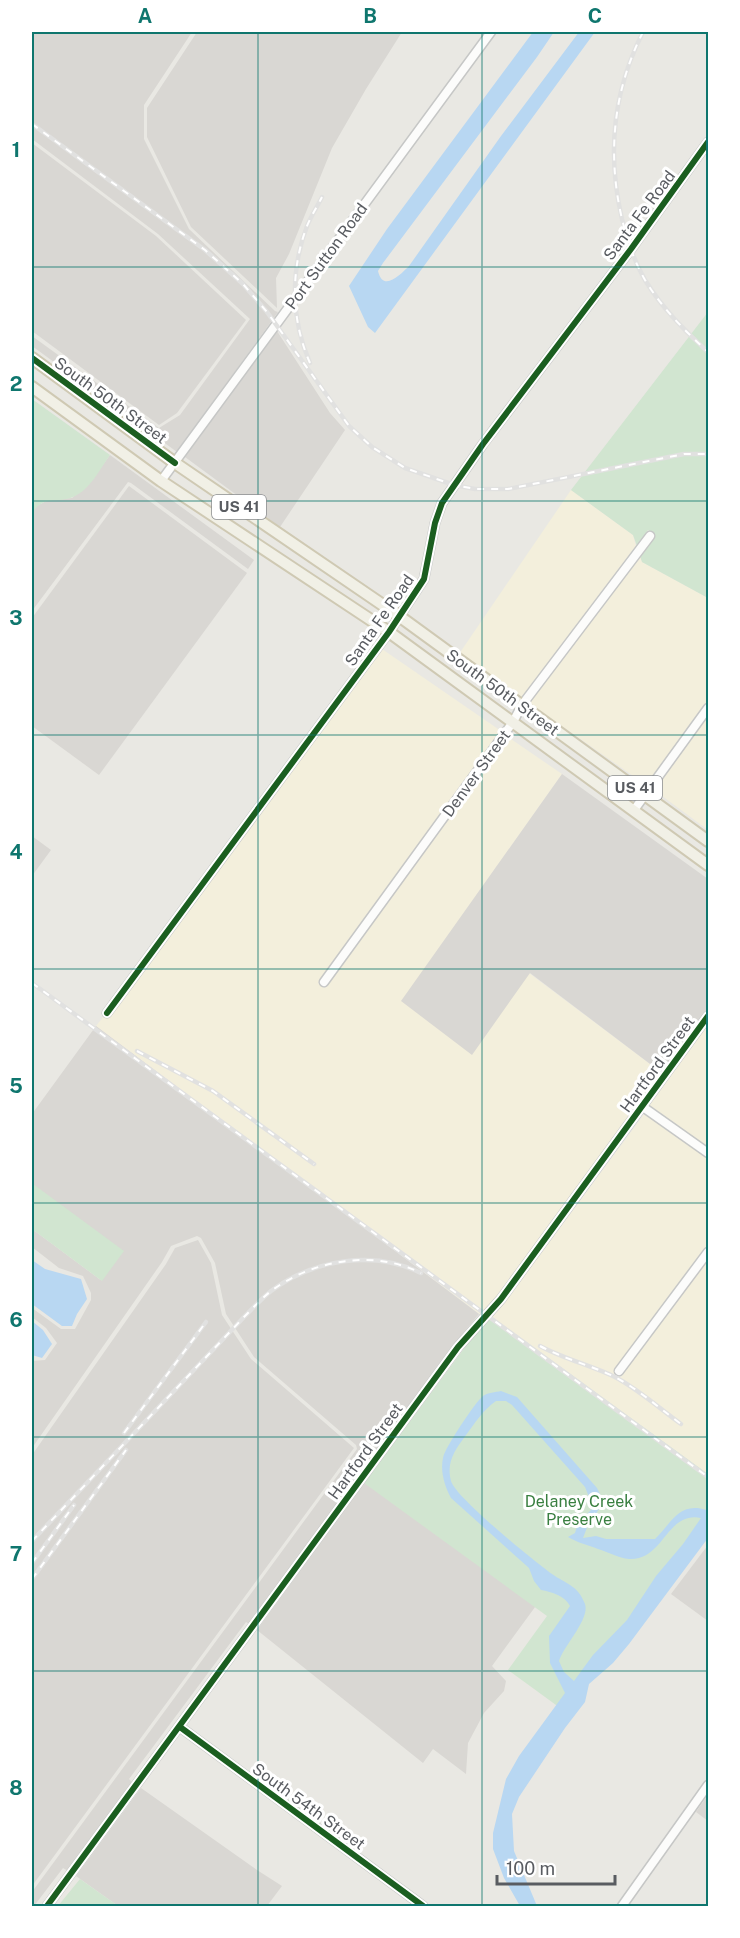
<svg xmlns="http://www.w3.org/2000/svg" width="740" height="1938" font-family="'Public Sans',sans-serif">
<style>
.commercial{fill:#f3efdc}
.industrial{fill:#d9d7d3}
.green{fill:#d1e5d0}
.water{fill:#b8d7f2;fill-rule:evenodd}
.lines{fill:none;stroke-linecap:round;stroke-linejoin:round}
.minor-casing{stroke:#c6c7c6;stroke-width:11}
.major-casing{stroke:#cfc9b3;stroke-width:14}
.minor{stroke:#fcfcfb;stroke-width:8}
.major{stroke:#f1f0e6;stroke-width:10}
.rail-casing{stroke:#e1e1e0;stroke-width:4.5}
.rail{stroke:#fff;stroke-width:2;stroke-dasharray:7;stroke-linecap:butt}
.cycleway-casing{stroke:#fff;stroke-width:10}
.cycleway{stroke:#1b5e20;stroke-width:6}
.grid{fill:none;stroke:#0f766e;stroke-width:1.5;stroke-opacity:0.55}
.labels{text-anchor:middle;stroke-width:6;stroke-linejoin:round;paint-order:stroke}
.shield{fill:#fff;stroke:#8b8d90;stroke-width:1.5}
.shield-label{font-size:15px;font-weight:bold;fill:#595c61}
.street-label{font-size:16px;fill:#595c61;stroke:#fff}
.park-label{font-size:16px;fill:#397f40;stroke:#fff}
.neatline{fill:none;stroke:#0f766e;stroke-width:2}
.grid-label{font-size:20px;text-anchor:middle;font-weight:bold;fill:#0f766e}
</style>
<rect width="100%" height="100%" fill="#e9e8e3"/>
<g class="commercial">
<path d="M571,490L633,535L636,546L521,698L459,654Z"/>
<path d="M640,556L642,562L708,598V700L646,785L529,703Z"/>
<path d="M382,649L501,731L318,983L325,988L508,737L562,774L402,1001L529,973L662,1073L498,1297L481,1315L96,1026L104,1016L108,1018Z"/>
<path d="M708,716V830L654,790Z"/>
<path d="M708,1024V1148L649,1106Z"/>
<path d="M645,1113L708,1158V1244L614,1372L621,1377L708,1260V1476L488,1321L505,1302Z"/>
</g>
<g class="industrial">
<path d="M32,32H192L144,105V139L189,229L275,311L278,312L177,452L32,346V336L159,428L180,415L250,319L158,234L32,139Z"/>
<path d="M197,32H402L366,89L332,148L289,254L276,278L277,308L191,227L147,137V108Z"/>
<path d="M32,143L156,236L246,320L177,413L159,425L32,331Z"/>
<path d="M277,331L330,413L345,430L280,527L185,457Z"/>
<path d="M110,455L254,560L248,569L131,483L128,482L32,611V514L35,507L48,500L72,498L92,480Z"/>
<path d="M129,486L247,573L99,775L32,726V618Z"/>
<path d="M562,774L708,879V1008L662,1073L530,973L472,1055L401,1001Z"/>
<path d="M32,836L51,850L32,876Z"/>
<path d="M96,1026L479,1314L454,1344L249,1624L246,1622L129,1779L133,1783L68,1871L63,1868L34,1906H32V1892L357,1449L356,1445L254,1357L226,1314L215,1263L201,1238L197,1236L171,1246L162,1262L32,1448V1361L45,1360L57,1343L46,1328L32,1317V1308L61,1329H75L91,1300V1293L83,1276L59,1268L32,1247V1229L102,1281L33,1184L32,1185V1114Z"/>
<path d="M198,1240L211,1263L222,1315L251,1359L354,1448L32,1886V1455L166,1264L175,1248Z"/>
<path d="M369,1476L538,1603L492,1666L506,1681L504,1691L484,1713L468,1743L466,1774L433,1749L423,1763L257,1630Z"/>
<path d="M708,1545V1621L671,1594Z"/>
<path d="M141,1788L257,1870L282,1886L267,1906H118L76,1876Z"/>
<path d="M708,1795V1821L696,1812Z"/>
</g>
<g class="green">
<path d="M708,312V598L642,562L640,556L655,535L648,530L637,546L633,535L571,490Z"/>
<path d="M32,399L110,455C100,469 90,490 73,497C57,504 43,494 32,514Z"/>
<path d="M33,1184L124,1251L102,1281L32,1229Z"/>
<path d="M489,1315L708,1474V1520L567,1713L508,1670L547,1616L364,1483Z"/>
<path d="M80,1879L118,1906H58Z"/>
</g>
<g class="water">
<path d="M533,32H554L537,57L383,263L378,271C383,293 401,274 409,266L501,136L579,32H595L375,333L368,327L349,286L387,229Z"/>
<path d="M32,1260L45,1269L81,1279L87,1299L77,1314L72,1326H62L32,1304Z"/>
<path d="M32,1321L43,1330L52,1344L42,1358L32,1355Z"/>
<path d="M501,1391L517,1397L597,1488L604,1502L588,1525L583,1538L596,1536L606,1539H655C672,1523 678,1501 707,1510L708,1508V1538L629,1644L613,1663L589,1684L585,1702L565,1728L519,1797L512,1814L514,1851L537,1906H520L504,1878L493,1849V1833L506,1779L519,1756L565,1693L550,1663L549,1636L570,1606C565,1596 552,1592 541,1590L534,1581L529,1568L451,1498C445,1487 440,1472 443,1458C444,1449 476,1401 483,1396C487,1393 496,1392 501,1391ZM496,1401H506L512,1405L585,1487L591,1502V1510L578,1523L575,1533L568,1537C578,1543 588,1545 598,1549C608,1552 619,1558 629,1559C664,1561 666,1511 701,1518L683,1544L656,1576L627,1620L593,1655L574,1681L564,1672L559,1661C564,1645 590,1619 585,1604C578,1585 566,1584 552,1574C535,1562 455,1497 451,1481C446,1462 455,1450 466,1435C475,1423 483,1410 496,1401Z"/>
</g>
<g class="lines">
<g class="minor-casing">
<g id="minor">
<path d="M161,481L491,32"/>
<path d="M634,810L708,708"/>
<path d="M324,982L513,722L522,705L650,536"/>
<path d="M107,1013L389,632L424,579L435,523L442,503L483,444L631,249L708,142"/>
<path d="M643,1107L708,1153"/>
<path d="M619,1371L708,1252"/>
<path d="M180,1727L423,1906"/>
<path d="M47,1906L458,1347L501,1299L708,1016"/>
<path d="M622,1906L708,1785"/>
</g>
</g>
<g class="major-casing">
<g id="major">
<path d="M32,358L175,463L399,616L708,841"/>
<path d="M32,387L161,481L389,632L708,865"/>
</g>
</g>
<use href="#minor" class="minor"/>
<use href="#major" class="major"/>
<g class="rail-casing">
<g id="rail">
<path d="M643,32C613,91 607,155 622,219C627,240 634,261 645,280C662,308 684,330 708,352"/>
<path d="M32,124L205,250L243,284L267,312L349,426L372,447L405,468L454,485L475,489H508L684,454H708"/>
<path d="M310,363C291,320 290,271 307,226C311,216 317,207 322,197"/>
<path d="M32,983L708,1477"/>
<path d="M137,1051L213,1091L314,1164"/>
<path d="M540,1346C564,1359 590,1365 615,1377C638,1389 659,1408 681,1424"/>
<path d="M124,1433L206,1322"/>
<path d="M32,1541L244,1317C253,1308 261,1299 271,1291C313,1260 373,1249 421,1273"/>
<path d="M32,1563L74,1505"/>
<path d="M32,1579L126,1450"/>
</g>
</g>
<use href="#rail" class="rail"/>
<g class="cycleway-casing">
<g id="cycleway">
<path d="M32,358L175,463"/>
<path d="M107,1013L389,632L424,579L435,523L442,503L483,444L631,249L708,142"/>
<path d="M180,1727L423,1906"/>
<path d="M47,1906L458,1347L501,1299L708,1016"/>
</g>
</g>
<use href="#cycleway" class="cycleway"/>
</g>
<path class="grid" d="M258,32V1906M482,32V1906M32,267H708M32,501H708M32,735H708M32,969H708M32,1203H708M32,1437H708M32,1671H708"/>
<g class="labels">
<g class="shield">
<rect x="212" y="495" width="54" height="24" rx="4.5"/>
<rect x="608" y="776" width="54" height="24" rx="4.5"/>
</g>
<g class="shield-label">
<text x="239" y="512">US 41</text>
<text x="635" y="793">US 41</text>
</g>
<g class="street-label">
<text transform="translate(639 215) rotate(-53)" y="6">Santa Fe Road</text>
<text transform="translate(326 256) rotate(-54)" y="6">Port Sutton Road</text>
<text transform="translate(111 400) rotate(36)" y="6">South 50th Street</text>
<text transform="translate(379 620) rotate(-55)" y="6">Santa Fe Road</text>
<text transform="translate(503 692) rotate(36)" y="6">South 50th Street</text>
<text transform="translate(476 773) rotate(-54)" y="6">Denver Street</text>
<text transform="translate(657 1064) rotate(-54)" y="6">Hartford Street</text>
<text transform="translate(365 1451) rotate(-54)" y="6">Hartford Street</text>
<text transform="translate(309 1806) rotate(36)" y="6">South 54th Street</text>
</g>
<g class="park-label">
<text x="579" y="1507">Delaney Creek<tspan x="579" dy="18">Preserve</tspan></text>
</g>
</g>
<rect width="740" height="1938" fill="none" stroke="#ffffff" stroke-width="66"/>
<path d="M497 1875v9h118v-9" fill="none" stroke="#595c61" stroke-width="3"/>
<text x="506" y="1875" font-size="18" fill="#595c61" stroke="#ffffff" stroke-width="4.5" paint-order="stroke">100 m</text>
<rect x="33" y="33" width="674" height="1872" class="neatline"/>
<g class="grid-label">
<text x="145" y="23">A</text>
<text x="370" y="23">B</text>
<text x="595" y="23">C</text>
<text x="16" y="157">1</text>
<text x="16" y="391">2</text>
<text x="16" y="625">3</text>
<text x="16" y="859">4</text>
<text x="16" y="1093">5</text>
<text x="16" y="1327">6</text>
<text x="16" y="1561">7</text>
<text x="16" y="1795">8</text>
</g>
</svg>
